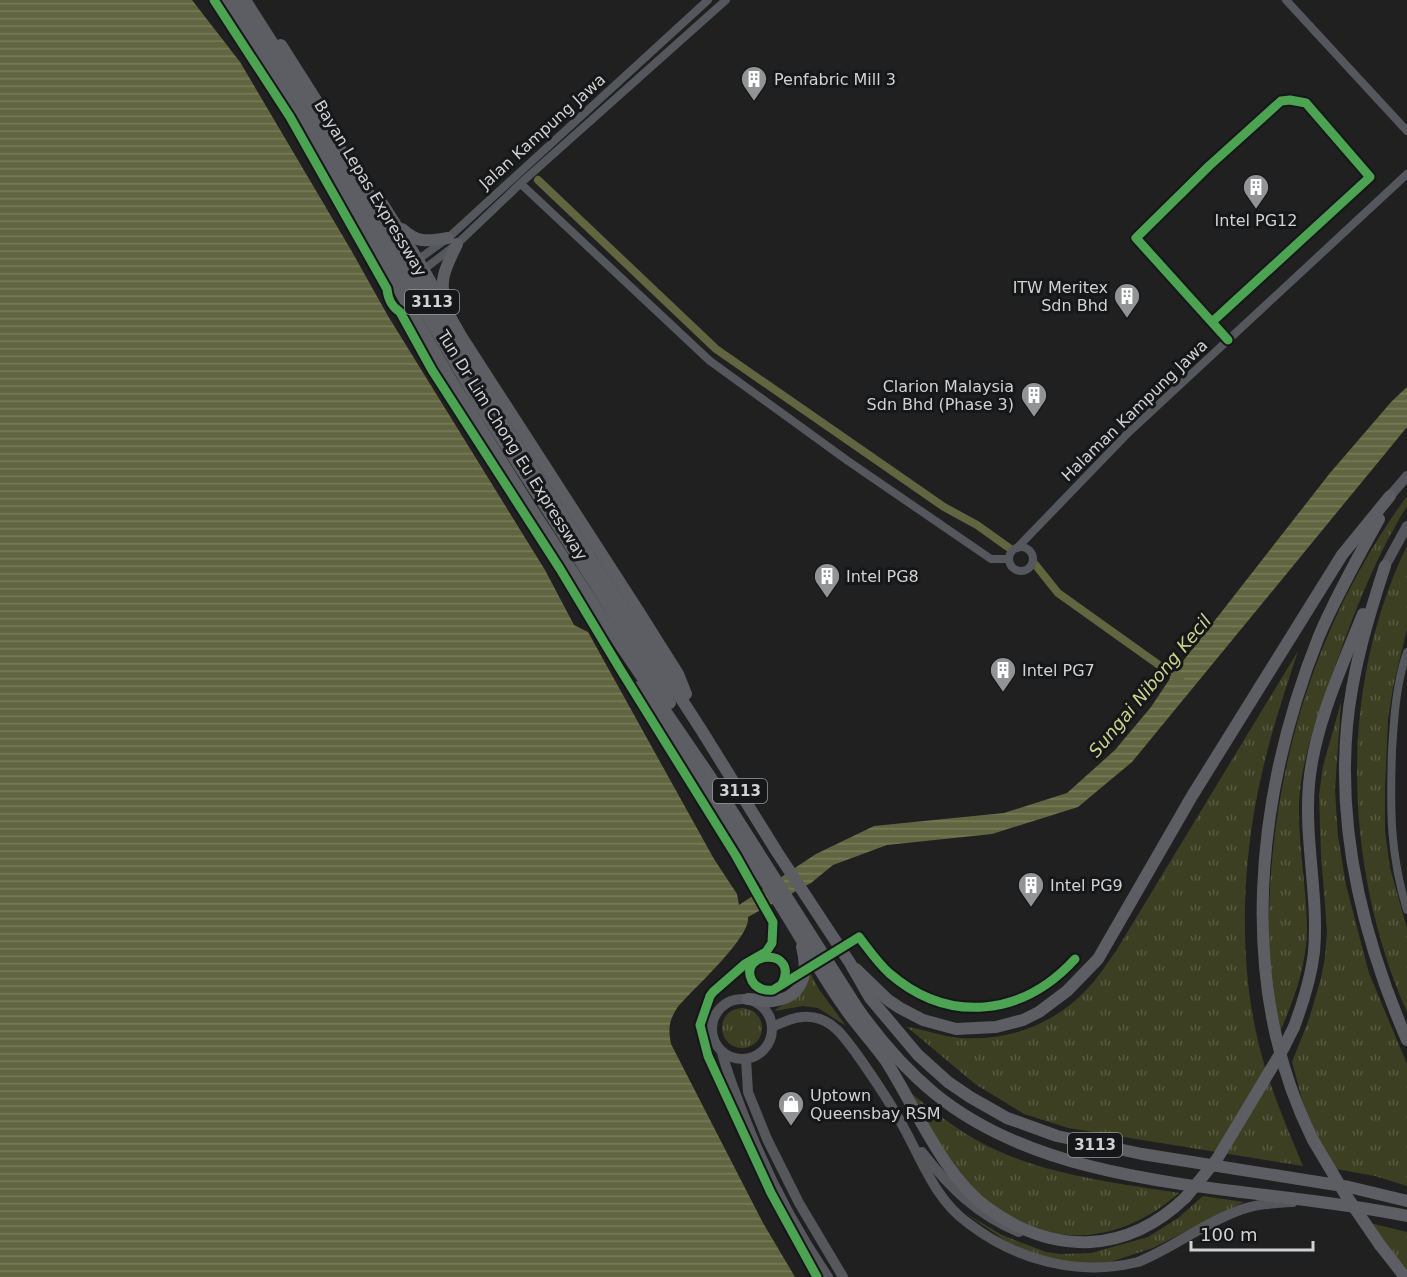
<svg xmlns="http://www.w3.org/2000/svg" width="1407" height="1277" font-family="'DejaVu Sans',sans-serif">
<style>
.grass{fill:url(#grass-tufts)}
.water{fill:url(#water-rules)}
.lines{fill:none;stroke-linecap:round;stroke-linejoin:round}
.canal{stroke:#626640;stroke-width:8}
.minor{stroke:#54575c;stroke-width:8}
.major{stroke:#56575c;stroke-width:10}
.highway{stroke:#5c5e63;stroke-width:12}
.highway-bridge{stroke:#5c5e63;stroke-width:12}
.cycleway-casing{stroke:#151719;stroke-width:13}
.cycleway{stroke:#4ca352;stroke-width:9}
.labels{text-anchor:middle;stroke-width:6;stroke-linejoin:round;paint-order:stroke}
.shield{fill:#151719;stroke:#98999b;stroke-width:1.5}
.shield-label{font-size:15px;font-weight:bold;fill:#d0d1d3}
.poi-label{font-size:16px;fill:#d0d1d3;stroke:#151719;text-anchor:start}
.street-label{font-size:16px;fill:#d0d1d3;stroke:#151719}
.water-label{font-size:18px;font-style:italic;fill:#cad28c;stroke:#151719}
</style>
<defs>
<pattern id="grass-tufts" width="24" height="20" patternUnits="userSpaceOnUse" patternTransform="scale(1.5)"><rect width="24" height="20" fill="#3d3f23"/><path d="M3 7l-1-3M5 7V3M7 7l1-3M15 17l-1-3M17 17v-4M19 17l1-3" fill="none" stroke="#585a42"/></pattern>
<pattern id="water-rules" width="6" height="5" patternUnits="userSpaceOnUse" patternTransform="scale(1.5)"><rect width="6" height="5" fill="#626640"/><path d="M0 2.5h6" fill="none" stroke="#777b5b"/></pattern>
</defs>
<rect width="100%" height="100%" fill="#202021"/>
<g class="grass">
<path d="M1407,496V506C1373,561 1351,621 1330,681C1316,721 1301,761 1299,804C1298,847 1307,888 1307,931C1306,968 1293,1003 1278,1036C1275,1012 1270,987 1269,963C1264,795 1307,633 1407,496Z"/>
<path d="M1407,546V629L1393,687L1388,720L1385,788V831L1390,868L1407,928V1012C1344,869 1337,689 1407,546Z"/>
<path d="M1298,651C1285,691 1271,732 1262,773C1242,859 1238,956 1258,1041C1268,1084 1286,1125 1303,1166L1068,1128L1024,1114L975,1084L907,1027C925,1029 942,1037 961,1038C1010,1041 1055,1024 1088,988C1099,977 1107,963 1116,951Z"/>
<path d="M1341,702L1335,790L1338,836L1346,885L1369,973L1407,1064V1186L1375,1176L1336,1169L1308,1121L1292,1062L1309,1019L1321,978L1325,957L1327,931L1321,854L1319,795L1323,766Z"/>
<path d="M809,970L818,988L846,1026L818,1008L803,1006L774,1011C796,994 803,1001 809,970Z"/>
<circle cx="742" cy="1028" r="20"/>
<path d="M912,1094C938,1115 965,1136 996,1150C1053,1176 1117,1183 1179,1193C1111,1253 1025,1250 965,1179C944,1153 928,1122 912,1094Z"/>
<path d="M1203,1196L1244,1202L1153,1248L1104,1264H1059L1009,1243L965,1213L1002,1235L1046,1252L1061,1254L1091,1253L1148,1237L1178,1218Z"/>
<path d="M1366,1222L1407,1232V1269Z"/>
</g>
<path class="water" d="M0,0H192L240,62L351,250L388,316L545,570L574,625L588,632L714,859L737,894L739,905L816,854L874,826L1004,813L1067,793L1115,750L1151,707L1173,674L1330,473L1392,401L1407,387V427L1132,762L1078,807L992,834L887,845L833,865L811,883L748,917C751,938 692,990 677,1008C669,1021 668,1028 671,1044L763,1223L795,1277H0Z"/>
<g class="lines">
<g class="canal">
<path d="M538,180L716,349L944,507L977,525L1012,550"/>
<path d="M1034,563L1058,593L1180,680"/>
</g>
<g class="minor">
<path d="M1286,0L1407,131"/>
<path d="M521,184L710,361L848,461L991,559H1009"/>
<path d="M416,261L448,238L708,0"/>
<path d="M423,270L457,244L522,182L726,0"/>
<path d="M1212,322L1370,177L1306,103L1290,100L1281,101L1209,166L1136,238L1228,340"/>
<circle cx="1021" cy="559" r="12"/>
<path d="M1017,548L1129,432L1407,174"/>
<path d="M1407,652C1396,684 1394,718 1392,751C1390,810 1390,854 1407,910"/>
</g>
<g class="major">
<path d="M1390,496L1407,476"/>
<path d="M1385,566L1407,526"/>
<circle cx="742" cy="1029" r="30"/>
<path d="M772,1027C788,1020 803,1013 820,1019C837,1025 845,1039 856,1053C873,1077 891,1103 905,1130C923,1163 936,1200 968,1223C1016,1260 1078,1277 1138,1262C1171,1249 1201,1225 1235,1212C1253,1204 1273,1203 1293,1202"/>
<path d="M722,1052C727,1073 735,1093 743,1113C765,1171 793,1226 828,1277"/>
<path d="M746,1059L748,1092L767,1139L799,1203L843,1277"/>
<path d="M922,1152C949,1187 977,1215 1019,1232"/>
</g>
<g class="highway">
<path d="M222,0L302,122L454,385L527,502L623,649L711,778L858,1009C880,1040 904,1068 934,1093C1058,1195 1256,1184 1407,1216"/>
<path d="M281,45L326,116"/>
<path d="M378,197L418,260L461,336L639,612L678,674L686,694"/>
<path d="M402,229C418,244 428,241 448,238"/>
<path d="M446,302C437,281 448,263 457,244"/>
<path d="M1385,566C1368,618 1352,671 1347,726C1337,835 1364,941 1407,1040"/>
<path d="M620,604L702,731L777,852L850,963L870,998L918,1055L948,1082L970,1097L1007,1118L1057,1136L1142,1154L1349,1187L1407,1201"/>
<path d="M611,609L670,703"/>
<path d="M639,687C683,755 728,823 772,892C796,929 817,968 842,1004C855,1024 872,1041 886,1061C916,1108 943,1176 989,1209C1055,1256 1127,1254 1186,1197"/>
<path d="M856,969L888,1000L900,1008L923,1020L956,1029L996,1027L1023,1020L1039,1012L1067,991L1098,959L1192,796L1342,555L1390,496"/>
<path d="M748,999C756,999 764,1002 772,1001C803,998 809,973 802,947"/>
<path d="M1294,1027C1303,1003 1311,978 1314,952C1319,896 1304,840 1309,784C1314,727 1342,666 1363,614"/>
<path d="M1313,1140C1235,983 1256,794 1319,636C1336,596 1358,557 1379,519"/>
<path d="M1380,1245L1405,1277"/>
</g>
<g class="highway-bridge">
<path d="M234,0L345,175L477,400L611,609"/>
<path d="M245,0L376,205L503,423L620,604"/>
<path d="M1313,1140L1345,1194L1380,1245"/>
<path d="M1186,1197L1217,1159L1283,1049L1294,1027"/>
</g>
<g class="cycleway-casing">
<g id="cycleway">
<path d="M214,0L290,117L387,289C388,299 391,306 400,312L432,370L560,569L620,669L736,856L773,922L772,943L766,952L745,964L713,992L710,996L700,1025L708,1056L771,1193L817,1277"/>
<path d="M1212,322L1370,177L1306,103L1290,100L1281,101L1209,166L1136,238L1228,340"/>
<path d="M782,984C800,947 737,951 752,981C757,989 764,991 773,990L859,937C869,950 878,963 889,973C949,1025 1023,1016 1075,959"/>
</g>
</g>
<use href="#cycleway" class="cycleway"/>
</g>
<defs>
<g id="building-pin" transform="scale(1.35)"><path d="M0 17L-7.5 6A9.5 9.5 0 1 1 7.5 6Z" fill="#929395" stroke="#151719"/><path d="M-4-6H4V6H1V3H-1V6H-4ZM-2.5-4.3h1.7v1.8h-1.7ZM.8-4.3h1.7v1.8H.8ZM-2.5-1h1.7V.8h-1.7ZM.8-1h1.7V.8H.8Z" fill="#fff"/></g>
<g id="shop-pin" transform="scale(1.35)"><path d="M0 17L-7.5 6A9.5 9.5 0 1 1 7.5 6Z" fill="#929395" stroke="#151719"/><path d="M-5-2.5h2.3a2.7 3.5 0 0 1 5.4 0H5L5.5 6h-11ZM-1.5-2.5h3a1.5 2.3 0 0 0-3 0Z" fill="#fff"/></g>
</defs>
<g fill-rule="evenodd">
<use href="#building-pin" x="754" y="79"/>
<use href="#building-pin" x="1256" y="187"/>
<use href="#building-pin" x="1127" y="296"/>
<use href="#building-pin" x="1034" y="395"/>
<use href="#building-pin" x="827" y="576"/>
<use href="#building-pin" x="1003" y="670"/>
<use href="#building-pin" x="1031" y="885"/>
<use href="#shop-pin" x="791" y="1104"/>
</g>
<g class="labels">
<g class="shield">
<rect x="405" y="290" width="54" height="24" rx="4.5"/>
<rect x="713" y="779" width="54" height="24" rx="4.5"/>
<rect x="1068" y="1133" width="54" height="24" rx="4.5"/>
</g>
<g class="shield-label">
<text x="432" y="307">3113</text>
<text x="740" y="796">3113</text>
<text x="1095" y="1150">3113</text>
</g>
<g class="poi-label">
<text x="774" y="85">Penfabric Mill 3</text>
<text x="1256" y="226" text-anchor="middle">Intel PG12</text>
<text x="1108" y="293" text-anchor="end">ITW Meritex<tspan x="1108" dy="18">Sdn Bhd</tspan></text>
<text x="1014" y="392" text-anchor="end">Clarion Malaysia<tspan x="1014" dy="18">Sdn Bhd (Phase 3)</tspan></text>
<text x="846" y="582">Intel PG8</text>
<text x="1022" y="676">Intel PG7</text>
<text x="1050" y="891">Intel PG9</text>
<text x="810" y="1101">Uptown<tspan x="810" dy="18">Queensbay RSM</tspan></text>
</g>
<g class="street-label">
<text transform="translate(542 131) rotate(-42)" y="6">Jalan Kampung Jawa</text>
<text transform="translate(371 188) rotate(59)" y="6">Bayan Lepas Expressway</text>
<text transform="translate(1134 410) rotate(-44)" y="6">Halaman Kampung Jawa</text>
<text transform="translate(513 445) rotate(58)" y="6">Tun Dr Lim Chong Eu Expressway</text>
</g>
<g class="water-label">
<text transform="translate(1150 686) rotate(-50)" y="6">Sungai Nibong Kecil</text>
</g>
</g>
<path d="M1191 1241v9h122v-9" fill="none" stroke="#d0d1d3" stroke-width="3"/>
<text x="1200" y="1241" font-size="18" fill="#d0d1d3" stroke="#151719" stroke-width="4.5" paint-order="stroke">100 m</text>
</svg>
